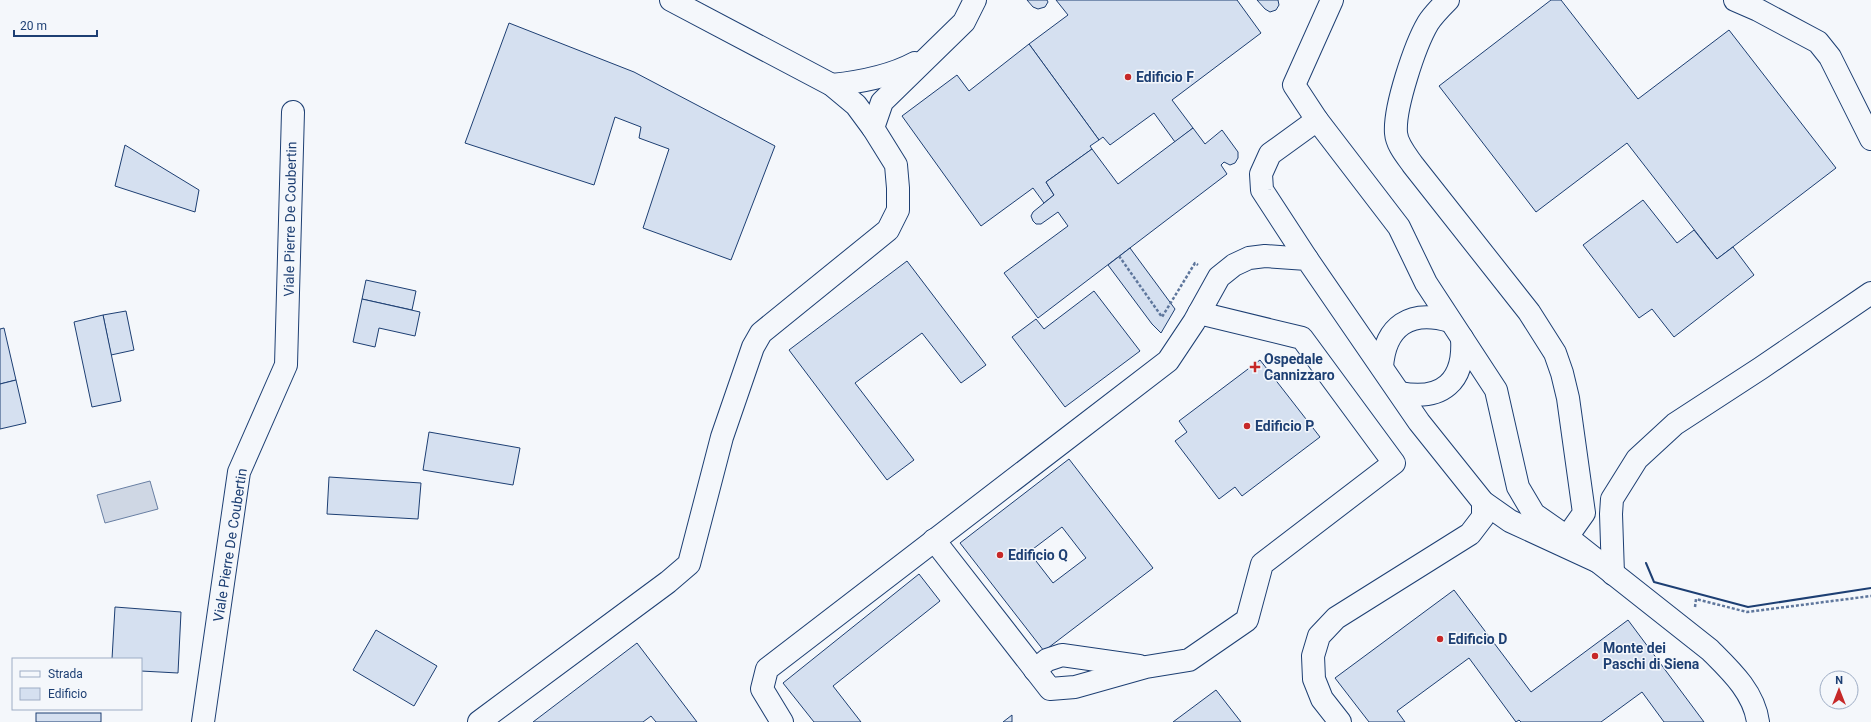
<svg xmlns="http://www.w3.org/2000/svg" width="1871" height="722" font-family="Roboto,sans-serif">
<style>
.water{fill:#cfd7e4;stroke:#687fa3}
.building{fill:#d5e0f0;stroke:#1d3f73;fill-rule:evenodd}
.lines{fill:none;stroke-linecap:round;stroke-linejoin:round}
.minor-casing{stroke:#1d3f73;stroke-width:24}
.path{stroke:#5e769c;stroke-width:2.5;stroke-dasharray:3 2;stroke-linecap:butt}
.minor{stroke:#f4f7fb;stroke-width:22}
.wall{stroke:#1d3f73;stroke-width:2}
.poi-dot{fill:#c62828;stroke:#f4f7fb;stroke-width:1.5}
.labels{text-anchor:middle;stroke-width:3;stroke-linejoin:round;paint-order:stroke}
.poi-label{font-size:14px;font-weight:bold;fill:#1d3f73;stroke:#f4f7fb;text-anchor:start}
.street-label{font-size:14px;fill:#1d3f73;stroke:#f4f7fb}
</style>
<rect width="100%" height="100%" fill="#f4f7fb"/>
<path class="water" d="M150,481L158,509L105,523L97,495Z"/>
<g class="building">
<path d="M1027,0H1047L1048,2L1045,7L1038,9L1033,7Z"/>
<path d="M1056,0H1237L1261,33L1172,100L1193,128L1175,142L1154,113L1110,145L1103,137L1099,140L1029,44L1068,15Z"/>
<path d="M1257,0H1278L1279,5L1276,10L1270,12L1265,9Z"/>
<path d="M1551,0H1561L1638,99L1729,30L1836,168L1717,259L1627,143L1536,212L1439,86Z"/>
<path d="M509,23L634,72L775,146L731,260L643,228L669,149L639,138L641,127L615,117L594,185L465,143Z"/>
<path d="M1029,44L1099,140L1090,146L1092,149L1046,182L1054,195L1044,203L1033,188L981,226L902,116L957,75L969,91Z"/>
<path d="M1193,128L1205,144L1222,130L1238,152V158L1235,163L1230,165L1224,162L1221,165L1227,174L1038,318L1004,273L1068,226L1058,212L1041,224H1036L1033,221L1031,216L1033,212L1054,195L1046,182L1092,149L1118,184Z"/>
<path d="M125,145L199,190L195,212L115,186Z"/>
<path d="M1643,200L1677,243L1694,230L1717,259L1733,247L1754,275L1674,337L1652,309L1639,318L1583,245Z"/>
<path d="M1130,248L1175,309L1161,333L1152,324L1108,265Z"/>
<path d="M907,261L986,365L961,383L922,333L855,383L914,460L887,480L789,350Z"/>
<path d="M366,280L416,291L412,310L362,299Z"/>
<path d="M1094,291L1140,351L1065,407L1012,337L1036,319L1044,329Z"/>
<path d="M362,299L420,312L415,336L379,328L375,347L353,342Z"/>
<path d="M126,311L134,350L111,355L103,315Z"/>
<path d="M103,315L121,401L92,407L74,322Z"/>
<path d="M4,328L16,380L0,384V329Z"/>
<path d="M1260,360L1320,437L1242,496L1235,487L1219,499L1175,441L1187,432L1179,421Z"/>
<path d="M16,380L26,423L0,429V384Z"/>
<path d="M429,432L520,448L513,485L423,470Z"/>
<path d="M1069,459L1153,568L1044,651L960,543ZM1062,527L1086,558L1053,583L1029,552Z"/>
<path d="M329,477L421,483L418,519L327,514Z"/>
<path d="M919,574L940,601L833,686L861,722H814L783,683Z"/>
<path d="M1454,590L1531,692L1628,620L1704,722H1664L1642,692L1601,722H1521L1519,720L1516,722L1469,658L1397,711L1405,722H1369L1335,678Z"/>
<path d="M115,607L181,612L178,673L141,671V659H112Z"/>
<path d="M376,630L437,666L414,706L353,670Z"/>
<path d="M637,643L697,722H656L651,716L643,722H533Z"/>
<path d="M1216,690L1241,722H1173Z"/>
<rect x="36" y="713" width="65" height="9"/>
<path d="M1012,715V722H1003Z"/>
</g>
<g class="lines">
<g class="minor-casing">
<g id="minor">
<path d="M1332,0L1294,85L1317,120L1399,227L1426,283L1496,390L1518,487L1534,514L1567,537L1710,650C1730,670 1754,692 1758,722"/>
<path d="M1448,0C1441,7 1433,15 1428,23C1415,45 1394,108 1396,133C1397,145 1406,155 1413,165L1529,312L1555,353L1562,373L1568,398L1584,513L1567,537"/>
<path d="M1735,0L1758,10L1818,42L1830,57L1871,139"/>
<path d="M832,85C860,82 889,77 915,63"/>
<path d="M873,128L882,102L964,22L975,0"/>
<path d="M1307,259L1262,190L1261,174L1270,154L1317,120"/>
<path d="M1382,367C1385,326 1410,309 1450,321"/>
<path d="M1400,393C1442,401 1465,382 1462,338"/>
<path d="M934,540L1050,689L1075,687L1146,667L1189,660L1247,620L1262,564L1394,463L1302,338L1199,313"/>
<path d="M1613,574L1611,514L1612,499L1637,459L1675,424L1761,368L1871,293"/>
<path d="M1035,670L1047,660L1062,655L1139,666"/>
<path d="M203,722L239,472L286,365L293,112"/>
<path d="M479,722L668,582L689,564L722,437L753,347L761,333L888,230L898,210V188L896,165L873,128L856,105L832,85L671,0"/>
<path d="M782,722L762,689L767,669L1168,361L1194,322L1219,277L1234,265L1249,258L1265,256L1307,259L1419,422L1483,502L1510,521L1599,562"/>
<path d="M1340,722L1322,699L1314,679L1313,656L1319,636L1336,618L1470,534L1483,517V502"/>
</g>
</g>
<g class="path">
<path d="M1119,256L1162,317L1195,263L1198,265"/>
<path d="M1695,607L1696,599L1747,612L1871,596"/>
</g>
<use href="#minor" class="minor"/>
<path class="wall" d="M1646,563L1654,582L1748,607L1871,588"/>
</g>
<g class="poi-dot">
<circle cx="1128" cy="77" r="4"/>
<path d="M1253 361h4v4h4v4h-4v4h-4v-4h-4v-4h4z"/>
<circle cx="1247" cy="426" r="4"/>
<circle cx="1000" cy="555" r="4"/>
<circle cx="1440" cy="639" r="4"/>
<circle cx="1595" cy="656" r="4"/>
</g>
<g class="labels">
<g class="poi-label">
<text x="1136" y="82">Edificio F</text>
<text x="1264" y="364">Ospedale<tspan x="1264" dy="16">Cannizzaro</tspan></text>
<text x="1255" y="431">Edificio P</text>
<text x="1008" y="560">Edificio Q</text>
<text x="1448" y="644">Edificio D</text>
<text x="1603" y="653">Monte dei<tspan x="1603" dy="16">Paschi di Siena</tspan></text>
</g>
<g class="street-label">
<text transform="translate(290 219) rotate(-89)" y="5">Viale Pierre De Coubertin</text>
<text transform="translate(230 545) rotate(-81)" y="5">Viale Pierre De Coubertin</text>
</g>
</g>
<rect x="12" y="658" width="130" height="52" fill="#f4f7fb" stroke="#9eadc5"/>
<rect x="20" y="671" width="20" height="6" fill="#f4f7fb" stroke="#9eadc5"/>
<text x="48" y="678" font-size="12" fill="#1d3f73">Strada</text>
<rect x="20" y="688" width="20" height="12" fill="#d5e0f0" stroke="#9eadc5"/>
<text x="48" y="698" font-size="12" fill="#1d3f73">Edificio</text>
<g transform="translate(1839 690)"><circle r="19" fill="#f4f7fb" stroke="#9eadc5"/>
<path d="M0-3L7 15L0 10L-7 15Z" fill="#c62828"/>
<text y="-6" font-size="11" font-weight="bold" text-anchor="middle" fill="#1d3f73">N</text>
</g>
<path d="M14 30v6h83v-6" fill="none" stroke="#1d3f73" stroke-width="2"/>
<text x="20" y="30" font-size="12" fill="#1d3f73" stroke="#f4f7fb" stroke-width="3" paint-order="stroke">20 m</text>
</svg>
